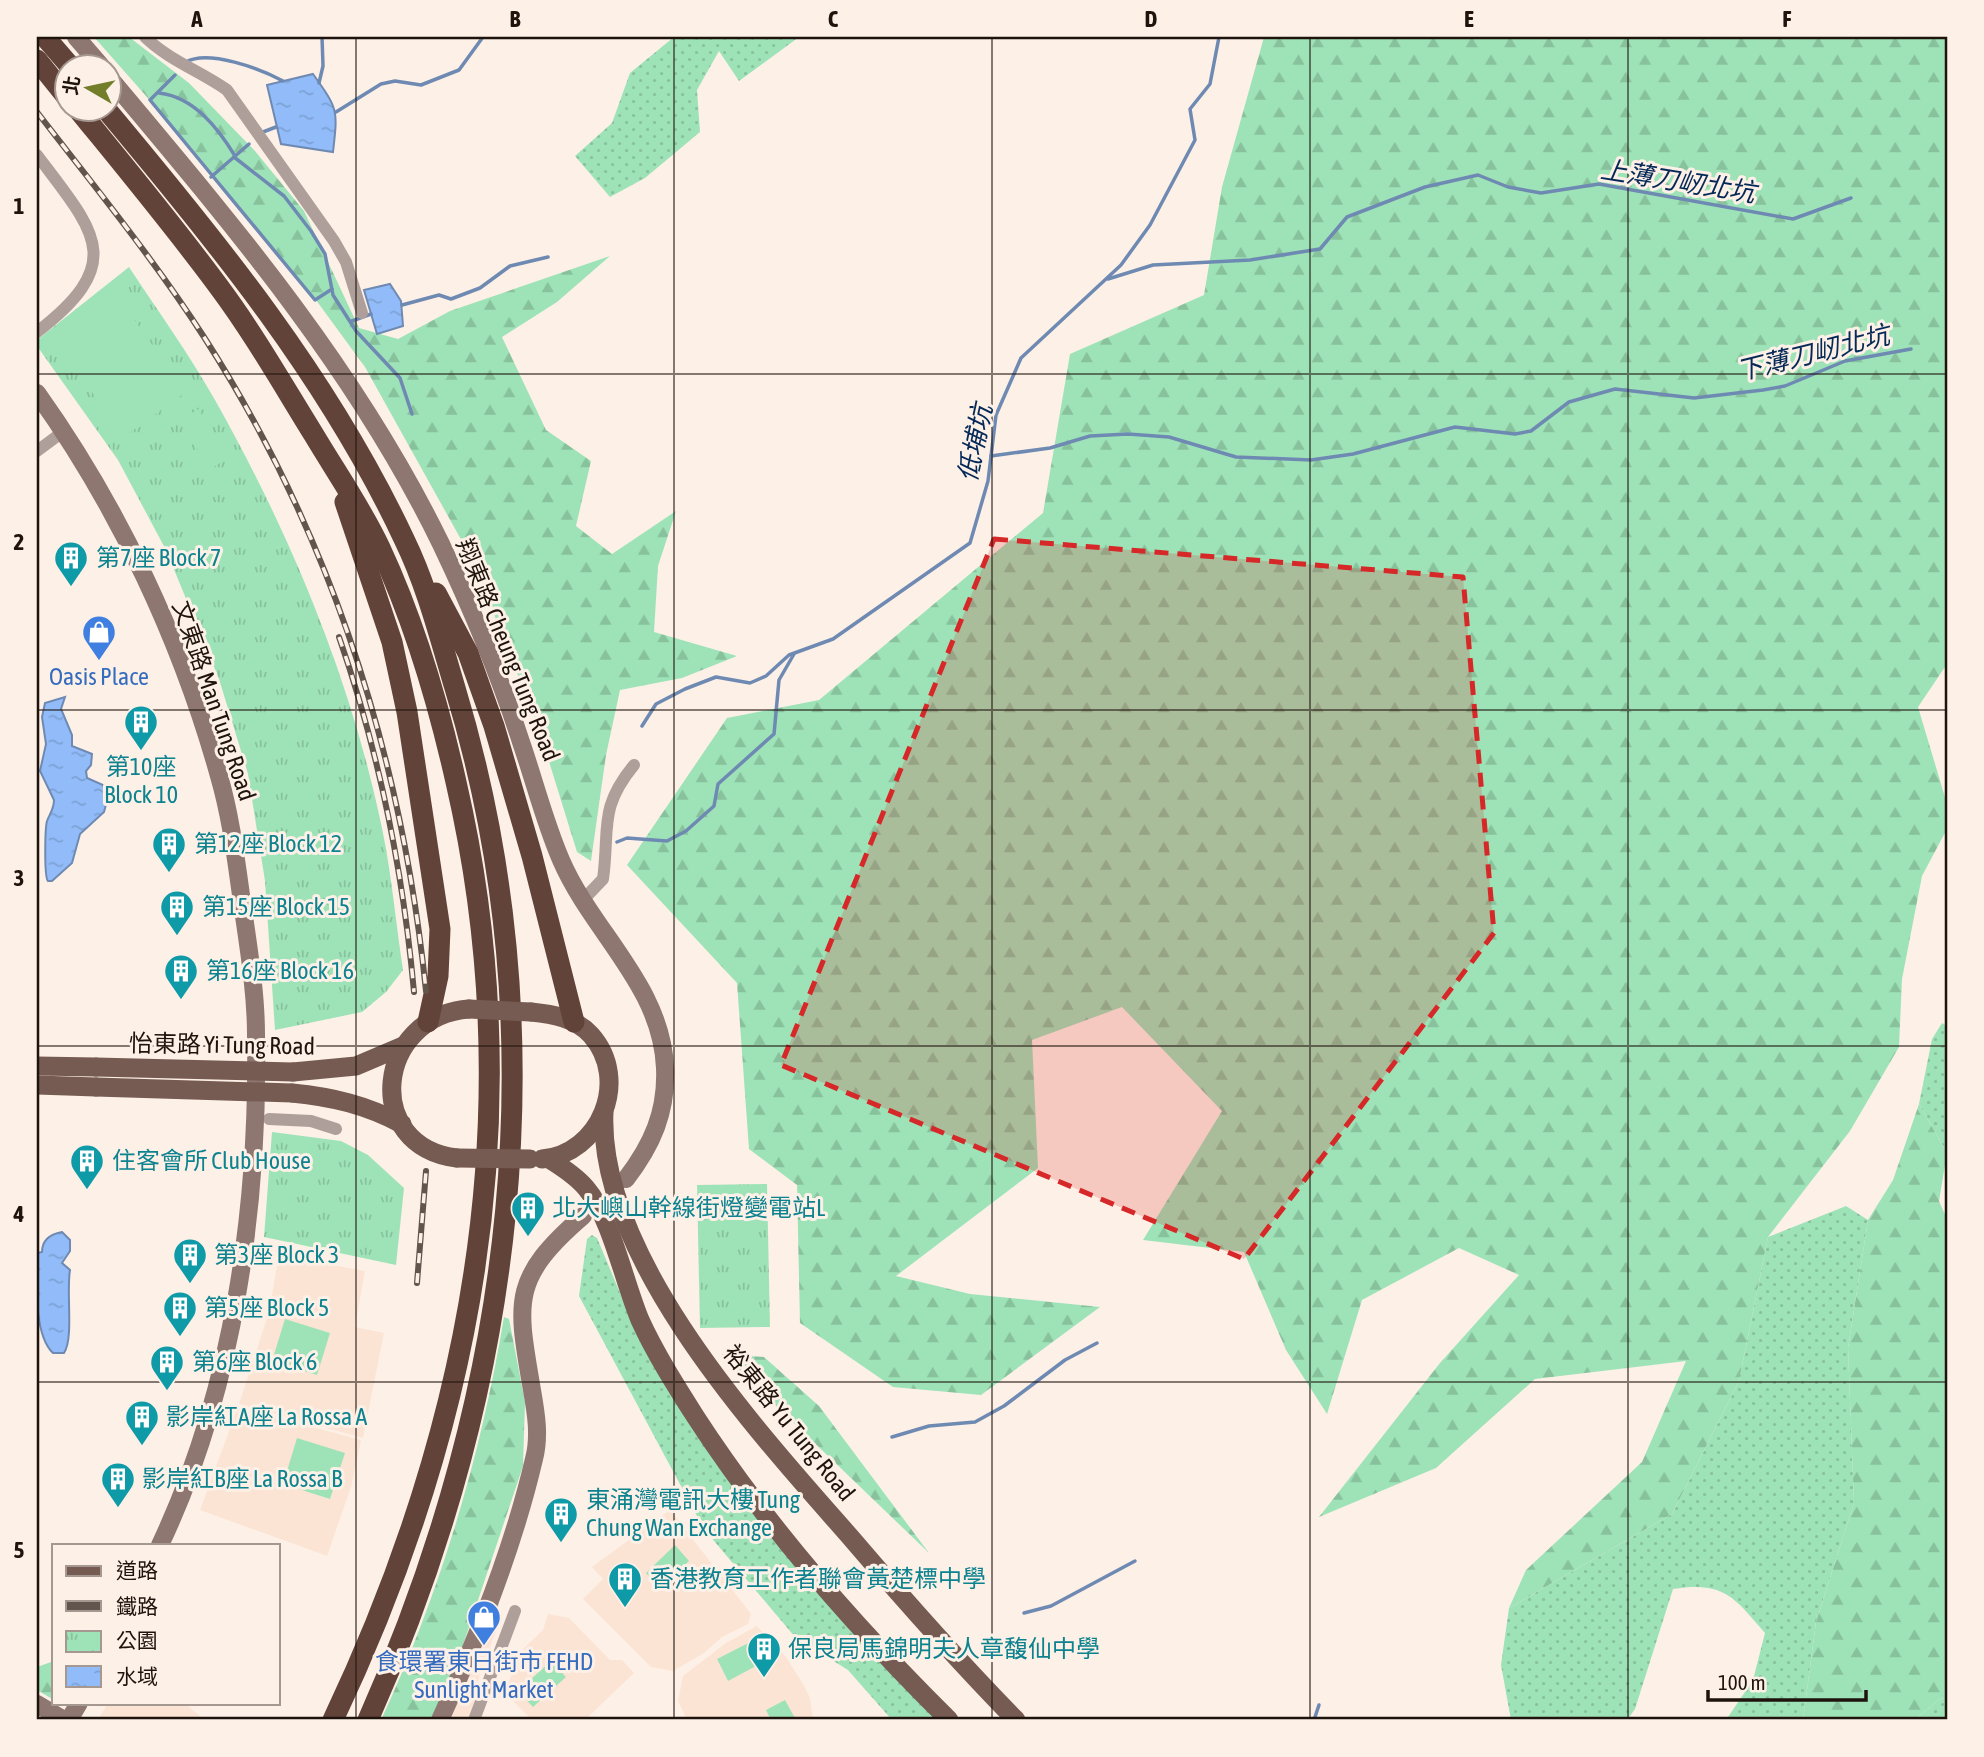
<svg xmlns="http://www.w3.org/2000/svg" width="1984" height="1757" font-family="'Asap Condensed','Noto Sans TC',sans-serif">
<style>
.built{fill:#fce4d4}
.grass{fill:url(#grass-dots)}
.forest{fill:url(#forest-firs)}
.park{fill:url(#park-tufts)}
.garden{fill:#9ee3b8}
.water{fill:url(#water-ripples);stroke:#6f8ab2;stroke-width:2}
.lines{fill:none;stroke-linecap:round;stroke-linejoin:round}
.stream{stroke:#6f8ab2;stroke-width:3.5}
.street{stroke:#af9f9a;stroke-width:12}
.secondary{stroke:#8e7770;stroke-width:18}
.primary{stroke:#765b52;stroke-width:19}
.highway{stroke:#624339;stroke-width:21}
.rail-casing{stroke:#61554d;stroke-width:6}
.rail{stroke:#fdf0e7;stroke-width:3.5;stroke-dasharray:10;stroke-linecap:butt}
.primary-bridge{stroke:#765b52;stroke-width:19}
.marked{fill:#d62828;fill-opacity:0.2;stroke:#d62828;stroke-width:5;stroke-dasharray:14 9;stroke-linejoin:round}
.grid{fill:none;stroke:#1f140d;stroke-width:2;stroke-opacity:0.55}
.labels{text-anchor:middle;stroke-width:6;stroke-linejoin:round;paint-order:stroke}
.culture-label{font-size:24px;fill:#0d838f;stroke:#fdf0e7;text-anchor:start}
.street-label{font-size:24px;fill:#1f140d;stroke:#fdf0e7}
.shop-label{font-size:24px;fill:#366cbe;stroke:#fdf0e7}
.water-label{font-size:26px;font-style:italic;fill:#052957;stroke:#fdf0e7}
.neatline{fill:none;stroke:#1f140d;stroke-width:2.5}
.grid-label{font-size:23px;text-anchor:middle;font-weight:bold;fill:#1f140d}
</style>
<defs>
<pattern id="grass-dots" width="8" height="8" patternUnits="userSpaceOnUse" patternTransform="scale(1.75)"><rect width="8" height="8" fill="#9ee3b8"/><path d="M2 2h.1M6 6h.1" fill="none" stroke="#88c29d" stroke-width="1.8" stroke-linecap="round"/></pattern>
<pattern id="forest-firs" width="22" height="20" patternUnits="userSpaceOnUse" patternTransform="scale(1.75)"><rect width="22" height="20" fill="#9ee3b8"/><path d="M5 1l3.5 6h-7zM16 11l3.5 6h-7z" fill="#88c29d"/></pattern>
<pattern id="park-tufts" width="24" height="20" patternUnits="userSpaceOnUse" patternTransform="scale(1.75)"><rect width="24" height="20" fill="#9ee3b8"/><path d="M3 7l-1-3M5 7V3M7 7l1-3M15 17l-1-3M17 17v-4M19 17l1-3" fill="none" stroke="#88c29d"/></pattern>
<pattern id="water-ripples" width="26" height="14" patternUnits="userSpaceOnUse" patternTransform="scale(1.75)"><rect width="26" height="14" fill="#91bcf9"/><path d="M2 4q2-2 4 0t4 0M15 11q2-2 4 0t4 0" fill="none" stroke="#7da1d4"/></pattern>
</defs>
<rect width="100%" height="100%" fill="#fdf0e7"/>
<g class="built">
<path d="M279,1255L365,1271L355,1327L384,1333L363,1438L239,1404L269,1312Z"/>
<path d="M238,1407L361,1440L351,1487L327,1556L200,1510Z"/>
<path d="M670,1510L751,1614L748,1624L722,1637L704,1653L673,1671L651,1667L583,1599L603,1579L592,1567Z"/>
<path d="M499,1602L498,1626L480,1672L472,1714L469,1720H447L493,1607Z"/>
<path d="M548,1614L569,1618L610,1660H622L634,1673L585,1720H532L504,1692L524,1648L543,1630Z"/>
<path d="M757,1626L786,1657L803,1684L810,1698L813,1720H687L678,1701L683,1676L726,1643Z"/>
<path d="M108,1703H184L205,1720H98Z"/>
</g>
<g class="grass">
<path d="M674,37H799L739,81L719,51L697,90L700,132L645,178L610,197L575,156L612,123L630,73Z"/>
<path d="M1942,1023L1947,1026V1153L1919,1104L1932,1039Z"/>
<path d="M1846,1206L1868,1220L1848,1348L1854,1503L1816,1622L1803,1720H1726L1753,1680L1765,1633C1734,1597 1724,1581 1673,1589L1635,1709L1627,1720H1511L1501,1665L1509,1608L1672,1514L1739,1381L1768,1237Z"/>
<path d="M592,1235L597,1238L623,1300L659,1374L940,1720H892L848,1670L795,1637L704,1529L579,1296L587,1239Z"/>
<path d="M1947,1697V1720H1914L1940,1699Z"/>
</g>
<g class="forest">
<path d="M94,37H129L189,83L255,151L304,211L359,328L398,339L450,311L610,256L557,302L502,337L546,430L591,461L576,526L612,554L676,511L658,566L654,632L737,656L682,678L620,690L606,755L591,861L577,852L538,726L473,561L365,367L313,296L191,147Z"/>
<path d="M1264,37H1947V664L1918,707L1947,804V829L1922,876L1902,979L1899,1047L1850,1131L1768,1237L1739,1381L1672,1514L1509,1608L1526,1570L1642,1462L1686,1361L1535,1379L1436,1468L1319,1517L1440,1363L1519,1275L1459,1248L1362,1300L1327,1414L1286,1350L1244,1252L1143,1240L1222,1111L1122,1007L1032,1040L1038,1168L896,1276L970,1294L1100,1307L981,1395L893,1387L800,1323L797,1185L749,1149L737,983L627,865L727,718L819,700L1043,513L1070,354L1204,295L1222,187Z"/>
<path d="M1919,1104L1947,1153L1939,1201L1947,1219V1697L1940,1699L1914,1720H1803L1816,1622L1854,1503L1848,1348L1868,1220L1893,1180Z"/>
<path d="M504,1317L509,1319L525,1402L523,1466L460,1654L431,1720H381C440,1593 481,1456 504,1317Z"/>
<path d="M722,1354L764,1357L819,1406L929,1553Z"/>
<path d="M54,1661V1700L37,1690V1667Z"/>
</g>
<g class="park">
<path d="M129,267C158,311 189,354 215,400C291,535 352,681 383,833C392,878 396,925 403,970L386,992L362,1012L275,1030L265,881L248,774L219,679L166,550L118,460L37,346V340Z"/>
<path d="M272,1132L341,1141L368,1155L404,1188L396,1265L264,1237Z"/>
<path d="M767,1184L770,1327L700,1328L697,1185Z"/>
</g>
<g class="garden">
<path d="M116,294L186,392L124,437L54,339Z"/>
<path d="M198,409L230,456L211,469L179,422Z"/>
<path d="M285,1319L330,1333L317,1375L272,1361Z"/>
<path d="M297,1438L345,1453L330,1499L283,1484Z"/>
<path d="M675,1545L689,1561L660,1589L646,1573Z"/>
<path d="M758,1638L769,1659L728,1681L717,1659Z"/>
<path d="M551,1661L566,1677L533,1707L518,1691Z"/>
<path d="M785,1700L796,1720H771L766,1710Z"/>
</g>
<g class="water">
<path d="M313,74C338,109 338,109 333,152L281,144L267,85Z"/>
<path d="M390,284L401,301L403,326L377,334L364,290Z"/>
<path d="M65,697L61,709L72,735V746L92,754L91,765L86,771L87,778L103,785L108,797L104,812L80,834L72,863L52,881H48C44,877 45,828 47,821C50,813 54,809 54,800L40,771L46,744L42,717L45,703Z"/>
<path d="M62,1232L70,1240V1251L62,1263L70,1270C66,1292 74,1338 64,1353H53C33,1334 37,1280 37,1253L42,1252C42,1239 51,1234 62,1232Z"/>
</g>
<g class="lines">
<g class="stream">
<path d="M186,62C208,49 261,69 283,81"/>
<path d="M175,75L150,100L315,300L332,289"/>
<path d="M319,83L323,66L322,37"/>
<path d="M159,93C194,97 218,128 235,156"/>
<path d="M336,112L381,84L395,81L421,85L459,70L483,37"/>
<path d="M263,132L276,127"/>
<path d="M234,157L284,196L311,231L325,254L333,295L356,331L400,378L412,414"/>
<path d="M211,177L249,144"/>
<path d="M1108,279L1153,265L1250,260L1320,249L1347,217L1425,187L1478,175L1508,187L1541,193L1599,184L1793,219L1851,198"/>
<path d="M402,305L439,295L451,299L480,288L510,266L548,257"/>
<path d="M352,321L371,314"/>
<path d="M991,456L1050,448L1090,436L1128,434L1169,437L1236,457L1311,460L1353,454L1455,427L1515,434L1531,431L1569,402L1615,389L1694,398L1763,390L1785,386L1845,361L1911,349"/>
<path d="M642,726L656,704L685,689L716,677L750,683L766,676L789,655L833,639L970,543L988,481L996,415L1021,358L1121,265L1150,225L1195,140L1190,109L1210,84L1219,37"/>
<path d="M617,842L627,838L667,841L686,831L714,806L718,784L774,734L779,680L794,654"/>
<path d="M892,1437L929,1426L975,1422L1004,1406L1065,1360L1097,1343"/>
<path d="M1024,1613L1051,1606L1135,1561"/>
<path d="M1314,1720L1319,1705"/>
</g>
<g class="street">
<path d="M145,37C170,61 200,71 227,90L334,241L346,262L362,313"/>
<path d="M37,155C95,232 128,262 37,332"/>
<path d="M37,451L64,431"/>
<path d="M582,901L603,879C610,828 598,809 634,765"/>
<path d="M269,1119L311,1121L336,1129"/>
<path d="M474,1720L515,1611"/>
</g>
<g class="secondary">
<path d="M76,37L101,66"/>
<path d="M108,76C232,224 356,369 441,544C472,609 500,676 522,745C535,783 545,823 561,860C592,932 662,986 665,1068C667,1112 652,1145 626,1179"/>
<path d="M37,393C119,508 181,640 219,776C231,817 236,860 242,902C248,945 256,991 256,1035C259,1206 234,1389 160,1545"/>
<path d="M37,1704L64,1720"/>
<path d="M69,1720L79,1703"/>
<path d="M440,1720C478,1637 513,1549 534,1459C540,1436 536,1413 532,1390C517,1302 510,1279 583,1216"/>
</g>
<g class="primary">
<path d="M531,1012C552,1014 576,1018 591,1035C631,1080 600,1154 542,1159"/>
<path d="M37,1066L96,1067"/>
<path d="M293,1072L356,1066L403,1046"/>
<path d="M37,1085L96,1087"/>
<path d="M292,1093C333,1097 366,1105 402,1124"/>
<path d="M604,1112C597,1258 760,1434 852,1539C905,1601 959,1662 1016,1720"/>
<path d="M457,1158C361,1146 376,1016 469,1009"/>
<path d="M549,1159C562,1167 576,1176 586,1188C611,1217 624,1282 640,1320C655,1353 676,1386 695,1416C767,1527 856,1628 949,1720"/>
</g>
<g class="highway">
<path d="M45,37L70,66"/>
<path d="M37,60L66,96"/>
<path d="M77,108C125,167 174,226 219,287C254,334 283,385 314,435C336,472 362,509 380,548C415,623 438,702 456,782C531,1107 475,1421 333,1720"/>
<path d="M105,108C218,243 329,379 404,539C427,586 440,638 455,688C560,1035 514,1392 368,1720"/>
<path d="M345,502L392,642L407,712L440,929L438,976L428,1022"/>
<path d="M436,593L468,653L494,726L532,856L574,1022"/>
</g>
<g class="rail-casing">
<g id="rail">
<path d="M37,112C94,186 153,258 204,337C331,535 402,757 426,991"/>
<path d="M339,637C379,752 403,870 414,992"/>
<path d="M417,1283L426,1171"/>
</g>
</g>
<use href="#rail" class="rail"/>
<g class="primary-bridge">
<path d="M469,1009L531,1012"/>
<path d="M96,1067L293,1072"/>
<path d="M96,1087L292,1093"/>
<path d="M457,1158L530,1159"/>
</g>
</g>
<path class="marked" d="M994,539L1463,577L1494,933L1244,1259L781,1065Z"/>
<path class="grid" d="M356,37V1720M674,37V1720M992,37V1720M1310,37V1720M1628,37V1720M37,374H1947M37,710H1947M37,1046H1947M37,1382H1947"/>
<defs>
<g id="building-pin" transform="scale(1.75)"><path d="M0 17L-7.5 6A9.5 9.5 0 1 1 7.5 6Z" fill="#0f9aa8" stroke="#fdf0e7"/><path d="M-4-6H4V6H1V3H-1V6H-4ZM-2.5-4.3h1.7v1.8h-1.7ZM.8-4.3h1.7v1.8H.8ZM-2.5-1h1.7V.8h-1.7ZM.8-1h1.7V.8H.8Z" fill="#fff"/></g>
<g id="shop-pin" transform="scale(1.75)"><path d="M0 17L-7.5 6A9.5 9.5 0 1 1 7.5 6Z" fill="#3f7fe0" stroke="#fdf0e7"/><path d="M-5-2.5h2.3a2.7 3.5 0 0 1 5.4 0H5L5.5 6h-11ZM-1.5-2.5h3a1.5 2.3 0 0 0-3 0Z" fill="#fff"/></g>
</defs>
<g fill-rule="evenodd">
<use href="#building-pin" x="71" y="558"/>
<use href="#shop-pin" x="99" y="632"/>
<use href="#building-pin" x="141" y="722"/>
<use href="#building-pin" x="169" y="844"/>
<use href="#building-pin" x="177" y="907"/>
<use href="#building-pin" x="181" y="971"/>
<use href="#building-pin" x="87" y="1161"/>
<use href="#building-pin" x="528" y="1208"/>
<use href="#building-pin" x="190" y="1255"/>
<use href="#building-pin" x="180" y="1308"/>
<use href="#building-pin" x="167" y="1362"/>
<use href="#building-pin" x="142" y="1417"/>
<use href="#building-pin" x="118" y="1479"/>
<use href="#building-pin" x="561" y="1514"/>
<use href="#building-pin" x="625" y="1579"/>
<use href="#shop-pin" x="484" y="1617"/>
<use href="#building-pin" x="764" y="1649"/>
</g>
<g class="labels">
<g class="culture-label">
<text x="96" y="566">第7座 Block 7</text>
<text x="141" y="775" text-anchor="middle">第10座<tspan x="141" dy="28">Block 10</tspan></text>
<text x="194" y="852">第12座 Block 12</text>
<text x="202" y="915">第15座 Block 15</text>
<text x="206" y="979">第16座 Block 16</text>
<text x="112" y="1169">住客會所 Club House</text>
<text x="552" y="1216">北大嶼山幹線街燈變電站L</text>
<text x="214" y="1263">第3座 Block 3</text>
<text x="204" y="1316">第5座 Block 5</text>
<text x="192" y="1370">第6座 Block 6</text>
<text x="166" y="1425">影岸紅A座 La Rossa A</text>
<text x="142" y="1487">影岸紅B座 La Rossa B</text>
<text x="586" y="1508">東涌灣電訊大樓 Tung<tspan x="586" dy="28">Chung Wan Exchange</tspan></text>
<text x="650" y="1587">香港教育工作者聯會黃楚標中學</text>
<text x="788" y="1657">保良局馬錦明夫人章馥仙中學</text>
</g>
<g class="street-label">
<text transform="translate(508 650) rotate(68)" y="8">翔東路 Cheung Tung Road</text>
<text transform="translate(214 701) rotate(71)" y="8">文東路 Man Tung Road</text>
<text transform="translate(222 1045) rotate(1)" y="8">怡東路 Yi Tung Road</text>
<text transform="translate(789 1423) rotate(51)" y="8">裕東路 Yu Tung Road</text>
</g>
<g class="shop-label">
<text x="99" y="685">Oasis Place</text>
<text x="484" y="1670">食環署東日街市 FEHD<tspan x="484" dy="28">Sunlight Market</tspan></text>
</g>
<g class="water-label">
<text transform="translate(1678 181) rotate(9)" y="9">上薄刀屻北坑</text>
<text transform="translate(1813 353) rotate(-14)" y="9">下薄刀屻北坑</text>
<text transform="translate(975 443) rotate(-78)" y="9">低埔坑</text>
</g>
</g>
<rect width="1984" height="1757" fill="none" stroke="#fdf0e7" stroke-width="77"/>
<rect x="52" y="1544" width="228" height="161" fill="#fdf0e7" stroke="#a49890" stroke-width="2"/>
<rect x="66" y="1566" width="35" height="10" fill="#765b52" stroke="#a49890" stroke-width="2"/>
<text x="116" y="1578" font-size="21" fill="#1f140d">道路</text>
<rect x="66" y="1601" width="35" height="10" fill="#61554d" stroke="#a49890" stroke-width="2"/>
<text x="116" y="1614" font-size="21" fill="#1f140d">鐵路</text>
<rect x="66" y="1631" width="35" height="21" fill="url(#park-tufts)" stroke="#a49890" stroke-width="2"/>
<text x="116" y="1648" font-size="21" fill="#1f140d">公園</text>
<rect x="66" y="1666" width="35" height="21" fill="url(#water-ripples)" stroke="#a49890" stroke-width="2"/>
<text x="116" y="1684" font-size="21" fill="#1f140d">水域</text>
<g transform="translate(88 88) rotate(279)"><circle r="33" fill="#fdf0e7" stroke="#a49890" stroke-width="2"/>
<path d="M0-5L12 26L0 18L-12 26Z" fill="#727e2a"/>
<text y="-10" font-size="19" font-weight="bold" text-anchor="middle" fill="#1f140d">北</text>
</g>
<path d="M1708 1690v10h158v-10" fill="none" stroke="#1f140d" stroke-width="3.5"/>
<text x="1718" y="1690" font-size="21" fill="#1f140d" stroke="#fdf0e7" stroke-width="5" paint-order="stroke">100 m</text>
<rect x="38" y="38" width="1908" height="1680" class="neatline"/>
<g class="grid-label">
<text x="197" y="27">A</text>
<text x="515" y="27">B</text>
<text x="833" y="27">C</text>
<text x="1151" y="27">D</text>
<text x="1469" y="27">E</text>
<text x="1787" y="27">F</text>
<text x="19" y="214">1</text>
<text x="19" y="550">2</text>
<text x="19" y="886">3</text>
<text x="19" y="1222">4</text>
<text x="19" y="1558">5</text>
</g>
</svg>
